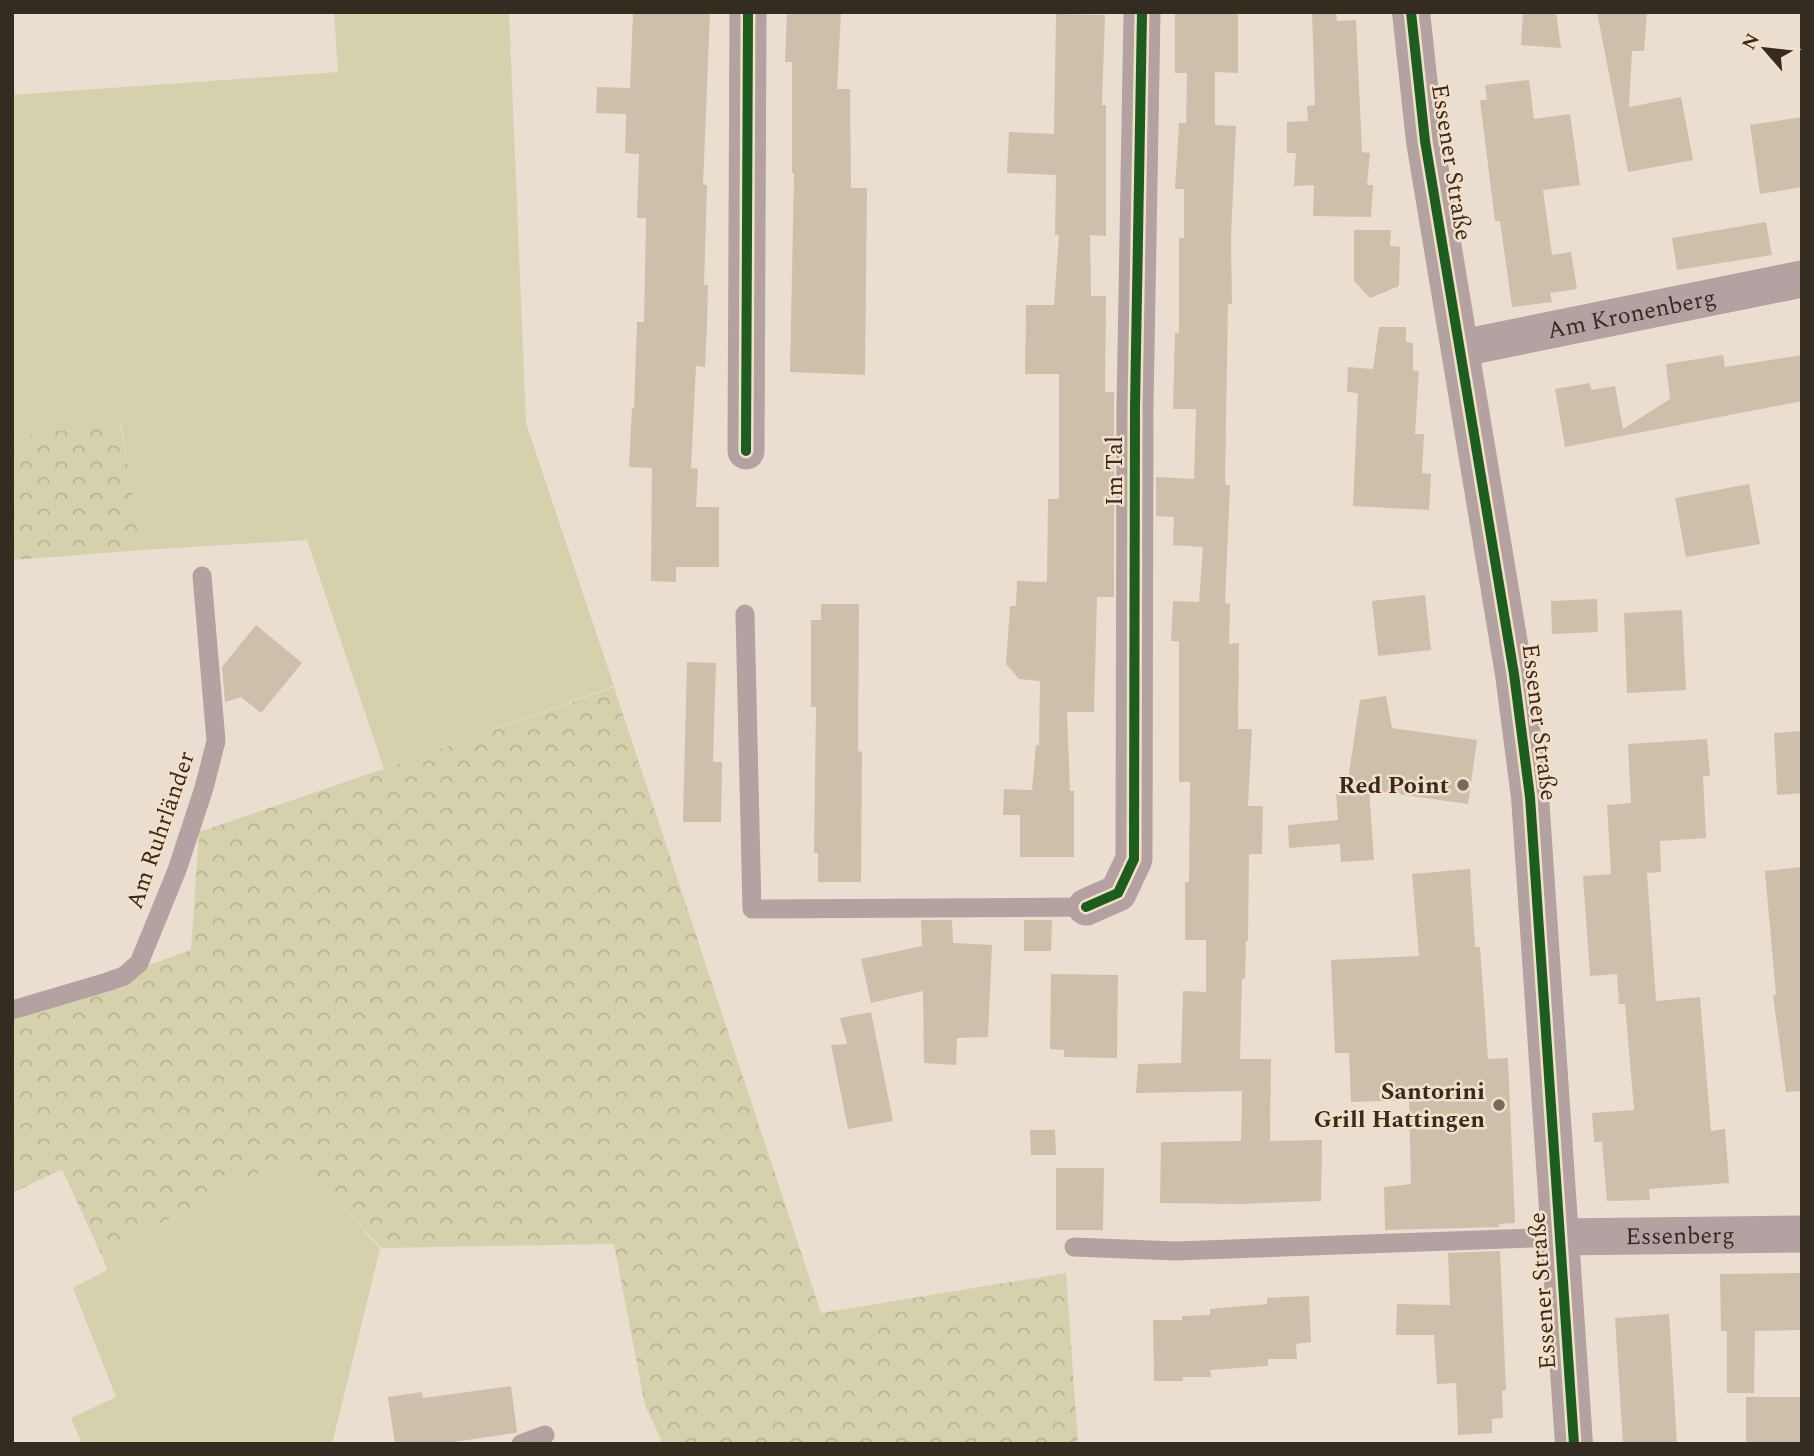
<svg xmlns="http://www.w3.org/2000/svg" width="1814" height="1456" font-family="Spectral,serif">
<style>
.green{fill:#d4d1ac}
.forest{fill:url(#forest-crowns)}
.building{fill:#cdbfaa}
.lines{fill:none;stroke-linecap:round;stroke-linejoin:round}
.service{stroke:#b3a2a1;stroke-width:19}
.minor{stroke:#b3a2a1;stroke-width:37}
.tertiary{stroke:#b3a2a1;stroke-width:38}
.cycleway-casing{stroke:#f5dfc6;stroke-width:15}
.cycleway{stroke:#1b5e20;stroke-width:10}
.poi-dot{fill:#746a5e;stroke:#f5dfc6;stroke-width:2.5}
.labels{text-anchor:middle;stroke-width:5;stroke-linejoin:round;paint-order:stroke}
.street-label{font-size:24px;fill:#342b21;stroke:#f5dfc6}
.poi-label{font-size:24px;font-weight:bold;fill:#342b21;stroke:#f5dfc6;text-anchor:end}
</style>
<defs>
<pattern id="forest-crowns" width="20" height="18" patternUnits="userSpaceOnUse" patternTransform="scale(1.75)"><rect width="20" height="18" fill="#d4d1ac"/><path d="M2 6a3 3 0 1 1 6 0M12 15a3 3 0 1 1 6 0" fill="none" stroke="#b7b494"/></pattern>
</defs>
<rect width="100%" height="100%" fill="#eaded0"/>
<g class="green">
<path d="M334,12H509L526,423L614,686L384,769L307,540L142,550L121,423L12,437V95L338,72Z"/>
<path d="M297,1153L380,1249L332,1444H82L71,1418L116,1397L73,1288L107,1270L102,1254Z"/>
</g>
<g class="forest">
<path d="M120,423L143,550L12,560V437Z"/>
<path d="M614,687L821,1313L1066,1273L1078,1444H663L645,1405L614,1244L381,1248L296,1154L101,1254L62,1169L12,1193V1014L191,950L199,832L395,765Z"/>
</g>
<g class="building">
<path d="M633,12H710L703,185H707L704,285H708L707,324L705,367L696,366L691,468L698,469L696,507H719V567H676V582L651,581L652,468L629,467L632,408H634L637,322H644L646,218H637L639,154L625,153L626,114L596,113L597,87L630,88Z"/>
<path d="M787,12H841L837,89H850L851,188H867L865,375L790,372L794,173H792V62H785Z"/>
<path d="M1175,12H1238V73L1215,72V125L1236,126L1231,237L1232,304H1228L1225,480L1226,485H1230L1225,603L1230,604L1229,644L1239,643L1238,729H1252L1248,806H1263L1262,854H1249L1248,941H1246L1245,979H1242L1240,1059H1271L1270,1141L1322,1140L1321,1201L1238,1204L1160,1203L1161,1142L1241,1141L1242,1091L1136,1093L1138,1064L1181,1063L1183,991L1206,992V940H1185V882H1189L1190,782H1179V641H1171L1173,601L1199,602L1203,547L1173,545L1174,517L1156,516V477L1194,479L1196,409H1173L1175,333H1179V238H1184V189H1175L1179,123H1186L1187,73H1175Z"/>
<path d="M1312,12H1336L1337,21L1356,20L1362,152L1370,153L1367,185H1373L1371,217L1313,216L1314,185L1294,186L1296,153H1287V122L1308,121L1307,106L1315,105Z"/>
<path d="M1523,12H1556L1561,48L1521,45Z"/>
<path d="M1597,12H1647L1644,51H1632L1629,107L1681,97L1693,160L1628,172Z"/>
<path d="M1056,14L1105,15L1102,105H1106V236L1090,235L1091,296H1106L1105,392H1114V597H1097L1094,712H1067L1070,791H1074V857H1020V815H1003L1004,789L1032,790L1036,745H1039L1040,681L1019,679L1006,664L1010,606H1016L1017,581L1047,582L1048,499H1059V374H1025L1026,305H1054L1059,235H1055L1056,175L1007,173L1009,132L1054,134Z"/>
<path d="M1529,80L1534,119L1570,114L1580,185L1543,190L1552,255L1571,252L1577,289L1550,293L1552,302L1512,307L1500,221H1495L1480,100H1487L1485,85Z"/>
<path d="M1802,117V187L1760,194L1750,125Z"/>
<path d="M1766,222L1772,255L1677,270L1672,238Z"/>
<path d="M1354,230H1391L1390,246L1400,247L1399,286L1370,298L1354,281Z"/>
<path d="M1379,327H1406V342L1413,343V371H1419L1415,434H1424L1422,473L1431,474L1429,510L1353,506L1358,393L1347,392L1348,367L1373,369Z"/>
<path d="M1723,355L1725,367L1802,355V401L1565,447L1555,389L1590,383L1591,390L1615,386L1623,429L1670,399L1666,364Z"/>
<path d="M1749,484L1760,544L1686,557L1675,498Z"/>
<path d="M1425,595L1431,650L1378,656L1372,601Z"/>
<path d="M1597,599L1598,632L1552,634L1551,601Z"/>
<path d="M821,604H859L858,751L862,752L861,882H818V853H814L816,707H811V620H821Z"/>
<path d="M1682,610L1686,690L1627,693L1624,613Z"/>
<path d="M256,625L302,663L261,713L241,697L225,702L222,667Z"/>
<path d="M687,662L716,663L713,762H722L721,822H683Z"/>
<path d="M1386,696L1392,728L1477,740L1468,804L1369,790L1374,860L1341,862L1340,844L1289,848L1288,825L1338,820L1336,794L1346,793L1360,700Z"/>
<path d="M1802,731V793L1777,795L1774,733Z"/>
<path d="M1707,739L1710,776H1703L1706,838L1660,841L1661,872L1647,873L1656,1001L1700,997L1711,1131L1725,1129L1729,1183L1649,1189L1650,1200L1607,1201L1602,1142H1594L1592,1113L1634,1110L1625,1004H1619L1617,974L1590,976L1583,876L1611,874L1607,805L1631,803L1628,744Z"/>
<path d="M1802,867V1091L1786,1092L1773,995H1776L1765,871Z"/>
<path d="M1470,869L1475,947H1480L1488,1059L1508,1058L1515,1223L1499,1224V1227L1385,1230L1384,1187L1411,1184L1409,1100L1351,1102L1349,1053H1335L1331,960L1419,956L1412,874Z"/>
<path d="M921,920H952L953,943L992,945L988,1037L957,1038L956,1065L924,1063L923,991L871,1003L861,959L922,946Z"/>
<path d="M1024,920H1052L1051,951H1024Z"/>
<path d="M1051,974L1118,975L1117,1058L1064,1057V1050L1050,1049Z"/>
<path d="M871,1012L893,1121L848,1129L831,1045L847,1044L840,1018Z"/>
<path d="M1030,1130H1055L1056,1155H1031Z"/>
<path d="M1056,1168H1104L1103,1230H1056Z"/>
<path d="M1500,1251L1506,1390L1502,1391L1503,1418L1492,1419V1433L1458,1435L1456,1383L1437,1384L1434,1335H1396L1397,1304L1450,1305L1448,1253Z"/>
<path d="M1802,1273V1330L1755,1331L1754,1393H1727V1331H1721L1720,1274Z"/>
<path d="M1309,1296L1311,1342L1296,1344L1297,1359H1268V1366L1210,1370L1211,1377H1183V1381H1154L1153,1320H1182V1316L1210,1315V1309L1267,1304V1298Z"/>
<path d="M1669,1314L1677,1444H1623L1615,1318Z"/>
<path d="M511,1386L517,1432L515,1433L440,1444H395L388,1397L422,1392L423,1398Z"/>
<rect x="1746" y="1397" width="56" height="47"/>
</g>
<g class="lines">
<g class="service">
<path d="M745,614L752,909L1086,907"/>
<path d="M12,1010L107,982L124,976L139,963L177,870L204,788L216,741L202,576"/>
<path d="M1074,1247L1176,1251L1559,1237"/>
<path d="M521,1444L545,1435"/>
</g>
<g class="minor">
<path id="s1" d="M1462,348L1802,279"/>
<path d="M746,451L748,12"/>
<path d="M1086,907L1118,893L1134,859L1135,407L1142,12"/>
<path id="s2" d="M1559,1237L1802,1234"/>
</g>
<path class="tertiary" d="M1411,12L1425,141L1514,674L1530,797L1574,1444"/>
<g class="cycleway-casing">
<g id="cycleway">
<path d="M1411,12L1425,141L1514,674L1530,797L1574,1444"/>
<path d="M746,451L748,12"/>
<path d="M1086,907L1118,893L1134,859L1135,407L1142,12"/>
</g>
</g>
<use href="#cycleway" class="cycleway"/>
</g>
<g class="poi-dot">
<circle cx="1463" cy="785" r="7"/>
<circle cx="1499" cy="1105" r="7"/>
</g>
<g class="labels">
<g class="street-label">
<text transform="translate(1452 162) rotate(81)" y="8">Essener Straße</text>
<text dy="8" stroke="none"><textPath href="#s1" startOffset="173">Am Kronenberg</textPath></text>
<text transform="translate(1114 471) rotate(-90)" y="8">Im Tal</text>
<text transform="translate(1540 722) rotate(83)" y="8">Essener Straße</text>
<text transform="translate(160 830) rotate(-71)" y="8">Am Ruhrländer</text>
<text dy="8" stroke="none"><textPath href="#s2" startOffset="121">Essenberg</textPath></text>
<text transform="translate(1542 1291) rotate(-94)" y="8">Essener Straße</text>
</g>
<g class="poi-label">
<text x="1449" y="793">Red Point</text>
<text x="1485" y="1099">Santorini<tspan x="1485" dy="28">Grill Hattingen</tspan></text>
</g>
</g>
<rect width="1814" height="1456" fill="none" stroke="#342b21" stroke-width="28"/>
<g transform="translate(1765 49) rotate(298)" stroke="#f5dfc6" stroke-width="5" paint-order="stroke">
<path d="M0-5L12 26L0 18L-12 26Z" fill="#342b21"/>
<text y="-10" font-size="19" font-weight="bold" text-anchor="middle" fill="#342b21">N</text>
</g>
</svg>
